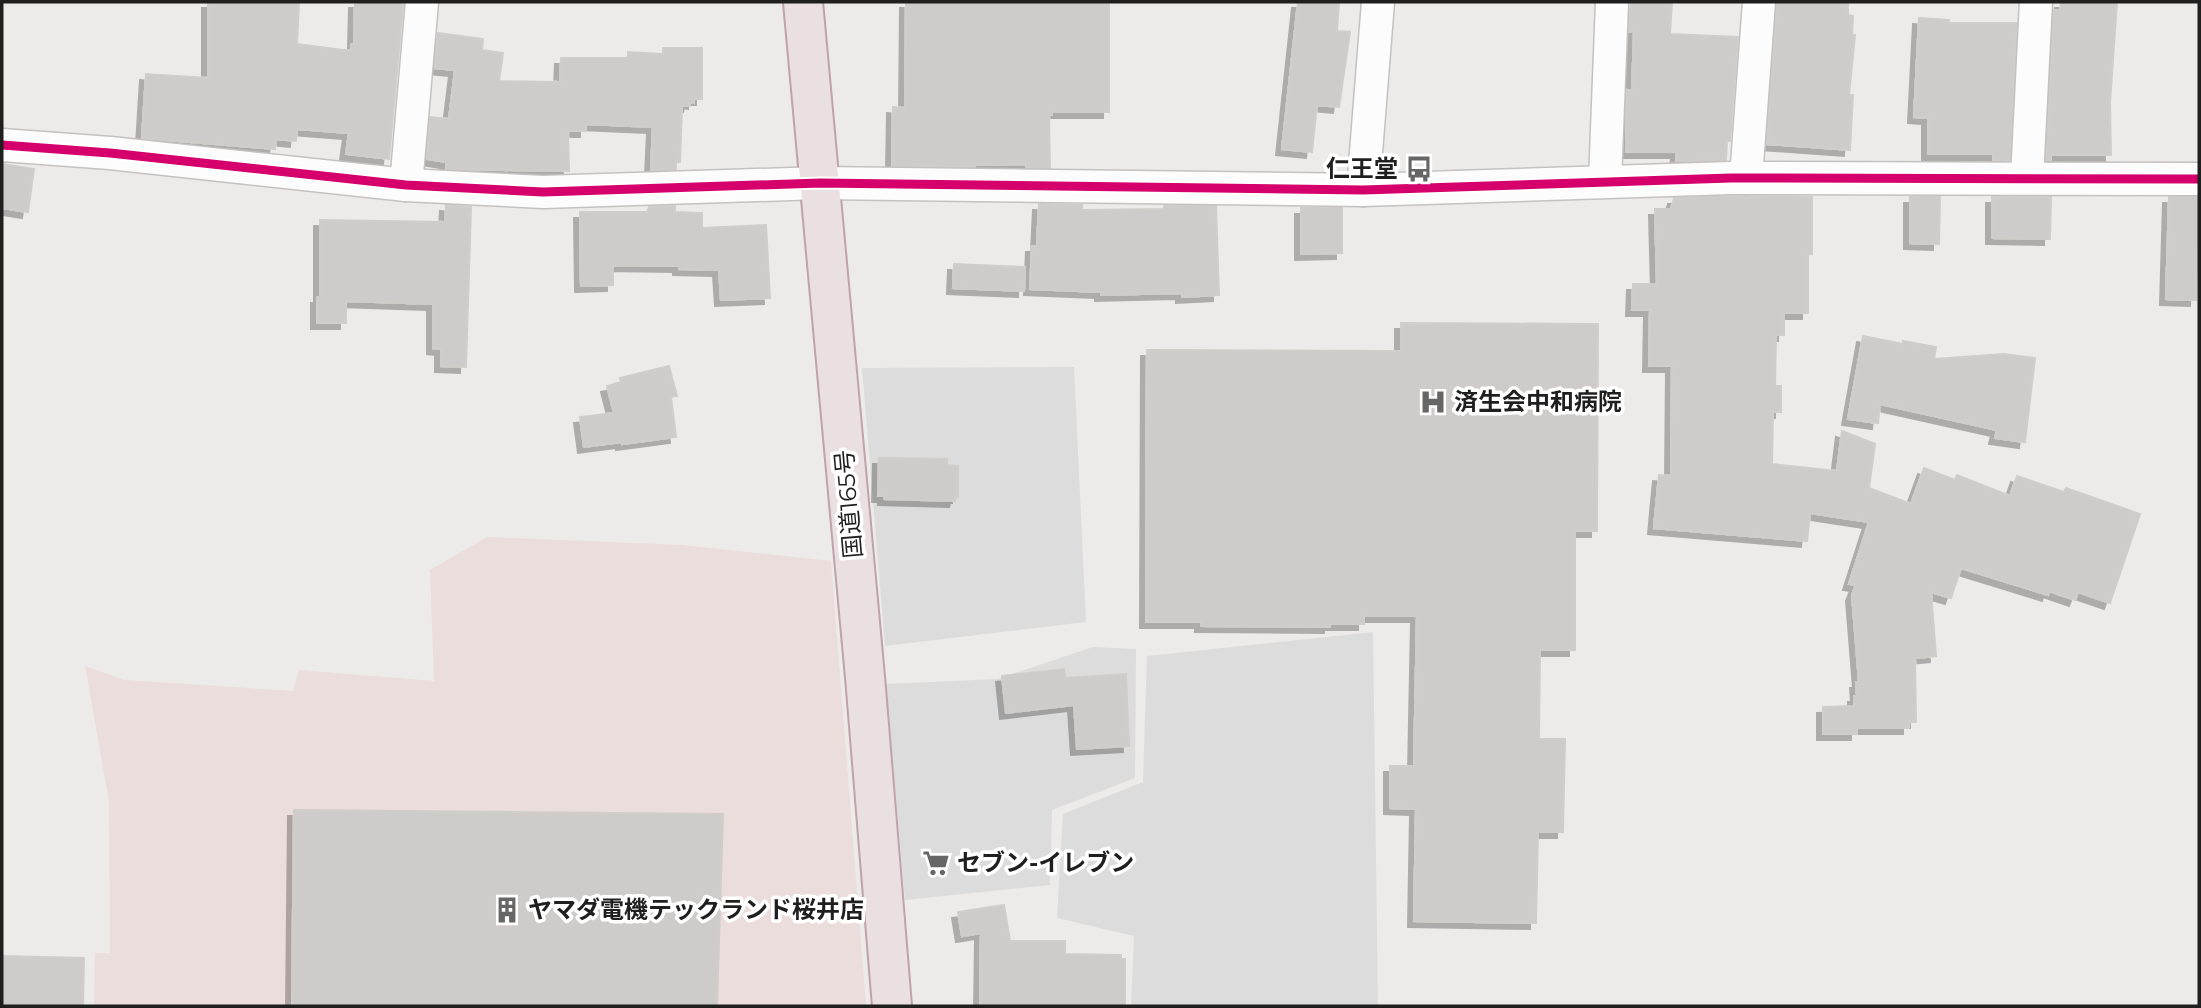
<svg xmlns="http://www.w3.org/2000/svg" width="2201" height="1008" font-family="Montserrat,'Noto Sans JP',sans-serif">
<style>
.commercial{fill:#eadddb}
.parking{fill:#dddcdc}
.building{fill:#ceccca;stroke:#d0cdca;stroke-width:2;filter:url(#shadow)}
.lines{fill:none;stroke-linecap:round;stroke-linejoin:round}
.street-casing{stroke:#c3c2c1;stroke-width:35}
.highway-casing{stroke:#bfa2ab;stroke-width:42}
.street{stroke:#fcfcfc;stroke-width:32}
.highway{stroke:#eae0e2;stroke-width:38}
.cycleway-casing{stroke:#fff;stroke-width:13}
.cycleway{stroke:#d6006c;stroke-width:9}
.labels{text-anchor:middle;stroke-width:7;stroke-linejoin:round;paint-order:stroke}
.poi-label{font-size:24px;font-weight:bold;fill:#1f1f1f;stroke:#fff;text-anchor:start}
.street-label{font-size:24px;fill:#1f1f1f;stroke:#fff}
</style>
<defs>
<filter id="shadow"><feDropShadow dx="-6" dy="6" stdDeviation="0" flood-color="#0004"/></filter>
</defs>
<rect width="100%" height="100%" fill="#edebe9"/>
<path class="commercial" d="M487,537L682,545L831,561L866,1006H94L95,953H110L109,801L85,666L124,680L293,691L299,670L434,681L430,570Z"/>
<g class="parking">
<path d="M1074,367L1086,622L885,646L862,368Z"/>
<path d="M1373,632L1378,1006H1131L1134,936L1057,918L1063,814L1143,782L1147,656Z"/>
<path d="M1093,647L1136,649L1135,778L1052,810L1050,885L905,900L886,684L997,679Z"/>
</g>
<g class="building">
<path d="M208,2H299L297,44L351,51V44H354L355,2H401V5H403L389,159L346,154L349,133L297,129L296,141L276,139L275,149L142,138L146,74L208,78Z"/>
<path d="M906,2H1109V112H1052V115H1049L1050,168L1026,167V164L975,165V167L892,166L893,107L905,108Z"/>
<path d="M1298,2H1339L1337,31L1350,32L1339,107L1317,105L1312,152L1282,149Z"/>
<path d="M1631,2H1672L1670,34L1738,37L1730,141H1727L1726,160L1676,161L1677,152H1626L1627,90L1632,91L1634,32H1629Z"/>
<path d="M1777,2H1848V15L1853,16L1852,35H1855L1849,95H1853L1850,150L1767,144Z"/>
<path d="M2061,2H2117L2110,103L2111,155H2051V160H2046L2054,10H2060Z"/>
<path d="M1919,18L1949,20V23H2017L2010,160H1993V154H1928V118L1914,117Z"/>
<path d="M438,33L483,39L482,50L503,53L499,81L560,82L561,58H628V52L663,54V48H702V99H694V103L690,102L689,106H682L680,162H676V169L651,170L653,127L586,124V131H568L569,171L446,169V162L427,159L430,117L449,119L455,70L435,68Z"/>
<path d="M2,164L34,169L28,212L2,208Z"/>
<path d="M1731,196L1812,197V254H1808V313H1784V335H1776L1775,386H1781V412H1773L1772,464L1837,471L1842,431L1875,444L1869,488L1911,504L1924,468L1955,480L1957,475L2010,496L2017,476L2064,492L2066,488L2140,514L2110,603L2078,592L2075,600L2049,591L2048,595L1961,568L1951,598L1931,592L1936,656L1915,658L1916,722H1909V728H1857V734H1823V707L1854,706V696H1857L1856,682H1859L1852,595L1856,585L1849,584L1869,522L1810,513L1807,541L1654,528L1659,475L1671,476L1672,366H1649L1650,310H1632L1633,284H1657L1655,209H1671L1674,198Z"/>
<path d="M1910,197H1940L1939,244L1910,243Z"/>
<path d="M1992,197H2051L2050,239L1992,238Z"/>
<path d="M2169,197H2199L2196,300L2166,299Z"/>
<path d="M1039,204L1082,205V210L1164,209V206H1216L1219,295L1182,297V293L1101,295V292L1030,289L1032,246H1037Z"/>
<path d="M446,205L471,207L466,367L441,366V349L433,348V304L346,301V323H317V297H320V220L445,222Z"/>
<path d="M675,206V212L702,213V228L766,225L770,298L721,300L719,270L679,269V266L613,265V285L581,286L580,212H647L649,207Z"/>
<path d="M1301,208H1342V253L1301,254Z"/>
<path d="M954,264L1025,267L1024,291L953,288Z"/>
<path d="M1401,323L1598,324L1597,531H1575V650H1540L1539,739H1565L1563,832H1538L1536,923L1414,921L1416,809L1390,808V766H1414L1417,616H1364V624H1330V627L1201,626V622H1146L1147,350L1401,351Z"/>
<path d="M1863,336L1903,344V341L1936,347L1934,359L2004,354L2035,358L2025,442L1995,438L1997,430L1880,404L1878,423L1848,419Z"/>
<path d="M669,366L677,396L671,397L676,437L622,444V442L584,447L580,417L614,413L607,386L621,383L620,378Z"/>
<path d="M879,458L947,459V465L958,466V497H956L955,501L884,499V496H878Z"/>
<path d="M1064,669L1065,678L1126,674L1129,746L1077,749L1074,705L1006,713L1002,676Z"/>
<path d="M294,810L723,814L717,1006H292Z"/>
<path d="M1004,905L1010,941H1065V954L1121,955V959H1125V1006H980L981,933L962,936L958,912Z"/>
<path d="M2,956L84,958L83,1006H2Z"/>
</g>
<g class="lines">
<g class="street-casing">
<g id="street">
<path d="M2,145L110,153L406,185L543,192L820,183L1363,190L1731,178L2199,179"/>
<path d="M1746,178L1759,2"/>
<path d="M2027,178L2036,2"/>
<path d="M1605,181L1612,2"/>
<path d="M406,185L422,2"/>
<path d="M1363,190L1378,2"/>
</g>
</g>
<g class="highway-casing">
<path id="highway" d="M803,2L865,677L892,1006"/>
</g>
<use href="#street" class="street"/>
<use href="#highway" class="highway"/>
<g class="cycleway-casing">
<path id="cycleway" d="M2,145L110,153L406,185L543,192L820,183L1363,190L1731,178L2199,179"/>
</g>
<use href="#cycleway" class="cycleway"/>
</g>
<defs>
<g id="bus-bare" transform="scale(2.1)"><path d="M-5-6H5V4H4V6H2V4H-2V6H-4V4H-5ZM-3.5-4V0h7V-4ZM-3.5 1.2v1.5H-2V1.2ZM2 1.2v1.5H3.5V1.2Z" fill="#676666" stroke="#fff" stroke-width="2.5" paint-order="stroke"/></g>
<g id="hospital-bare" transform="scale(2.1)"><path d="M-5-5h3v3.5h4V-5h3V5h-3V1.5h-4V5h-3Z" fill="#676666" stroke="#fff" stroke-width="2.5" paint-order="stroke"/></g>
<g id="supermarket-bare" transform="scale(2.1)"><path d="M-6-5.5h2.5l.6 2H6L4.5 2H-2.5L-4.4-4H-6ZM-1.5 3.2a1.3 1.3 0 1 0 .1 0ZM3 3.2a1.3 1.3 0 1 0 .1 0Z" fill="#676666" stroke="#fff" stroke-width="2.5" paint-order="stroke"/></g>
<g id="building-bare" transform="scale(2.1)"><path d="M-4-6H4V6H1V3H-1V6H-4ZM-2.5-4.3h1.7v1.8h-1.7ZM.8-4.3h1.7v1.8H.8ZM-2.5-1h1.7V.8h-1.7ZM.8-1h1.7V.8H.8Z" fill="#676666" stroke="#fff" stroke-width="2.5" paint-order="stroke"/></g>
</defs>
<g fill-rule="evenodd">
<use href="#bus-bare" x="1419" y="169"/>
<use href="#hospital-bare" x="1433" y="402"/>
<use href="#supermarket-bare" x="936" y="863"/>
<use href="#building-bare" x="507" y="910"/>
</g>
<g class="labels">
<g class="poi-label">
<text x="1398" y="177" text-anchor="end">仁王堂</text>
<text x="1454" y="410">済生会中和病院</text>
<text x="957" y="871">セブン-イレブン</text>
<text x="528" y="918">ヤマダ電機テックランド桜井店</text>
</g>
<g class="street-label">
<text transform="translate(849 504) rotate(-95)" y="8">国道165号</text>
</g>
</g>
<rect width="2201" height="1008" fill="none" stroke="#1f1f1f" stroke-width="7"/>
</svg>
